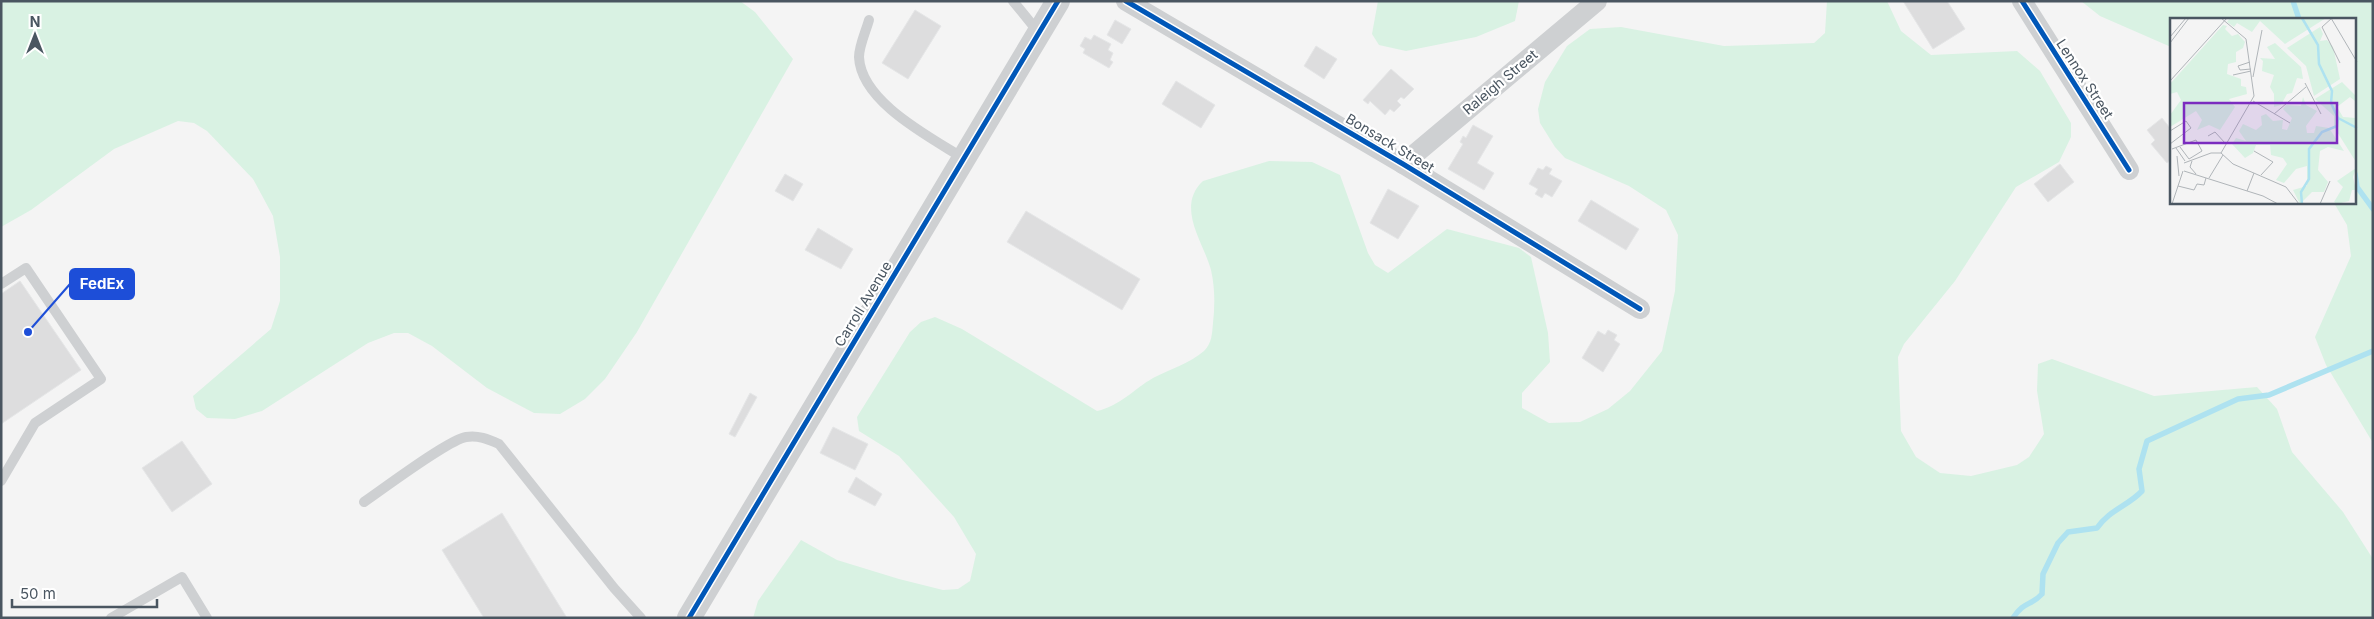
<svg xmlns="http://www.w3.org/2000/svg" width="2374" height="619" font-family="Inter,sans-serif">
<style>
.green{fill:#d9f2e3}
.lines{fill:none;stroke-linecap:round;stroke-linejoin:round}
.stream{stroke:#aee2f0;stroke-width:5.5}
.building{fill:#ddddde;stroke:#e5e6e7}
.service{stroke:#ced0d2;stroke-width:10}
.minor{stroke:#ced0d2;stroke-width:20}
.tertiary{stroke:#ced0d2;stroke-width:24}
.cycleway-casing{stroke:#fff;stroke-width:8}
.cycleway{stroke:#0057b8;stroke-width:5}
.labels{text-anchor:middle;stroke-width:4.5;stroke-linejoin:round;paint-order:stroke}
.street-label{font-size:14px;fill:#4a5661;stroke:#fff}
.inset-river{fill:none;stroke:#aee2f0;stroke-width:2.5}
.inset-road{fill:none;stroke:#b0b5b9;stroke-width:1}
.view{fill:#7b2cbf;fill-opacity:0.15;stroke:#7b2cbf;stroke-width:2.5}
.inset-edge{fill:none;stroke:#4a5661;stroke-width:2.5}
.leader{fill:none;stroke:#1d4ed8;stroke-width:2}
.callout-dot{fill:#1d4ed8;stroke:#fff;stroke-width:2}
.callout{fill:#1d4ed8;stroke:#1d4ed8;stroke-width:2}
.callout-label{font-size:15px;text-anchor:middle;font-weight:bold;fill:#fff}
</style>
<rect width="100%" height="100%" fill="#f4f4f4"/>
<g class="green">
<path d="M1,1H740L755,12L793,59L637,332L605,379L585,399L560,414L534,413L487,388L432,346L408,333H394L368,343L262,411L235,419L207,418L196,409L193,396L271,329L280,301V257L273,216L253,179L207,131L194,123L178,121L114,149L31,210L1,227Z"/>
<path d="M1378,1H1519L1515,21L1476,37L1406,51L1379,45L1372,34Z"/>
<path d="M1827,1H1887L1901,31L1931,55L2017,51L2040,71L2071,123V137L2059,162L2016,187L1955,281L1904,344L1898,357L1901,431L1916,457L1940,473L1971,476L2017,465L2029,457L2044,434L2037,391L2038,364L2052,359L2154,396L2257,387L2277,409L2292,452L2343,512L2373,559V618H753L758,601L801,540L837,560L899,579L943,590L958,589L970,581L976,554L954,517L899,456L859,431L857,417L910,332L921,322L935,317L962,329L1097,411C1120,406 1134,389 1153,378C1169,370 1190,363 1204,351C1212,343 1212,334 1213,323C1215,305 1215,288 1211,270C1204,243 1175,207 1203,181L1269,161L1312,162L1340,175L1368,253L1375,265L1388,273L1447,229L1519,248L1531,257L1548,333L1550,362L1522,393V408L1549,423L1580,422L1608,409L1630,391L1662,351L1675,291L1678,235L1666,210L1629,186L1565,158L1555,147L1540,123L1538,109L1545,82L1567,46L1590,29L1621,27L1724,46L1814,43L1825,33Z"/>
<path d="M2081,1H2373V443L2326,365L2315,337L2351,256L2347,225L2334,203L2355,202V19H2172L2171,47L2100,16Z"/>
</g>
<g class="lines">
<g class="stream">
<path d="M2293,1L2299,19"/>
<path d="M2355,174L2357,187L2373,209"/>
<path d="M2013,618C2024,601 2031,606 2042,594L2043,574L2058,543L2068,532L2097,528C2109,510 2128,506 2142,491L2139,469L2147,441L2238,399L2269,395L2373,351"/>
</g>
</g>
<g class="building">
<path d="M1903,1H1947L1965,29L1933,49Z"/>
<path d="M915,10L941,26L908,79L882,63Z"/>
<path d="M1115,20L1131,29L1122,44L1107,35Z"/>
<path d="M1094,35L1111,44L1108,50L1113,53L1110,60L1113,62L1109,68L1083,53L1085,49L1080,46L1085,37L1091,40Z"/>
<path d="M1316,46L1337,59L1324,79L1304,66Z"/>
<path d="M1391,69L1414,89L1404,99L1401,97L1397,101L1401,105L1394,112L1390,109L1385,115L1370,101L1368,104L1363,100Z"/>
<path d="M1176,81L1215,105L1201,128L1162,104Z"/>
<path d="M2162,118L2170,128L2172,127V159L2167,163L2151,144L2155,140L2147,130Z"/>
<path d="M1473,125L1493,136L1477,163L1494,173L1484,190L1448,169L1463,144L1460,142L1463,136L1466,138Z"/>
<path d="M2060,164L2074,182L2048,202L2034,184Z"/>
<path d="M1546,166L1552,169L1549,174L1562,181L1552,197L1545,193L1542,198L1535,194L1538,189L1529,184L1538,168L1543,170Z"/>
<path d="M785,174L803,184L793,201L775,191Z"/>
<path d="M1388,189L1419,206L1398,239L1370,223Z"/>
<path d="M1591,200L1639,229L1626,250L1578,221Z"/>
<path d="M1026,211L1140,279L1122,310L1007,242Z"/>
<path d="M818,228L853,249L841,269L805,250Z"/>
<path d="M20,281L81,370L1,424V294Z"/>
<path d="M1608,330L1617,335L1614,340L1620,344L1603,372L1582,358L1598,331L1605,335Z"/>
<path d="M750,393L757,397L735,437L729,434Z"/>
<path d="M833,427L868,444L855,470L820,453Z"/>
<path d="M182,441L212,484L172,512L142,468Z"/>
<path d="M856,477L882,494L875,506L848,492Z"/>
<path d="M502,513L567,618H484L442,550Z"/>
</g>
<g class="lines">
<g class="service">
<path d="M1013,1L1039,33"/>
<path d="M869,20C866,31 859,46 859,57C861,102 930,137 963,158"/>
<path d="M1,284L26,268L101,379L35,423L1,481"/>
<path d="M364,502C383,489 448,440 466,437C478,435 488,439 499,444L614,588L641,618"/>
<path d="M111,618L182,577L207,618"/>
</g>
<g class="minor">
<path d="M1126,1L1403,164L1640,309"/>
<path d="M2022,1L2129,170"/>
<path d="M1403,164L1597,1"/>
</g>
<path class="tertiary" d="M689,618L1058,1"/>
<g class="cycleway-casing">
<g id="cycleway">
<path d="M1126,1L1403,164L1640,309"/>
<path d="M2022,1L2129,170"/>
<path d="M689,618L1058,1"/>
</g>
</g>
<use href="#cycleway" class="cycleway"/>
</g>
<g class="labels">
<g class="street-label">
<text transform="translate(2085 79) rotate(57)" y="5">Lennox Street</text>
<text transform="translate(1500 82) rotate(-40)" y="5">Raleigh Street</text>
<text transform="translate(1390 143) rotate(31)" y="5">Bonsack Street</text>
<text transform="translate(863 304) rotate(-59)" y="5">Carroll Avenue</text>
</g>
</g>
<g transform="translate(2170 18)">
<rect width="186" height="186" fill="#f4f4f4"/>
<path d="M60,0H156L115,26L90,3L82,14L67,5L64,9L57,4ZM53,7L57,8L55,11L62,18L68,16L75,24L73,30L66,34V44L58,46L57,56L71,61V68L76,69L77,76L59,81L65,89L50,112L39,107L27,112L32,102L26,93L0,109V97L11,82L7,74L0,76V66ZM150,9L153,16L150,23L157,22L163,29L170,61L144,78L136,48L117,30ZM105,25L131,49L133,61L127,60L122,75L117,76L111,87L104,89V76L100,69L104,57L92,53L93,43L90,40L105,41L97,29ZM172,64L186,78L185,83L180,79L167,89L173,99L186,100V144L164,109V98L145,81ZM133,79L136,87L147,93L136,108L137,115H144L146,108L159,110L174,133L158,129L150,133L148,152L158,164L154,174H142L130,186L123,172L137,168V148L126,151L114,165L106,162L117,146L113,140L101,137L100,127H86L83,135L75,140L62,126L66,120L76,123L69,113L73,106L86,112L92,107L91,98L96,96L103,103L113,102L112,111L117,112L122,100L113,91L116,87L131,88ZM186,150L183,159L186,172H182L179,183L167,186L164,184L173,169L167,163Z" fill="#d9f2e3"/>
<path class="inset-river" d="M132,0L148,27L149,46L162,73L161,85L168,100M168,100L187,110M132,186L131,174L139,161V131L152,114L167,108L168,100"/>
<path class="inset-road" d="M51,0L76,21L84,78L51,135M161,0L187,44M162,0L152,9L170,45M0,19L16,0M0,25L19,0M80,44L68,48L70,52L81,51M63,57L81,53M83,59L92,12M0,63L57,0M135,65L151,96M83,83L120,105M104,96L136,69M0,113L16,103L21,110L0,126M38,118L45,114L55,125M6,130L15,143M2,131L26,122L32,133L19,141L10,129M84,133L103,144L91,157M7,138L9,158M22,143L20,149L26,156M14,145L41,135H51L63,146L116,169L129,186M14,153L93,178L108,186M39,160L53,137M8,168L24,172L27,166L34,167L36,160M77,173L84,155M2,186L13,153M150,186L160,163"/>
<path class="view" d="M14,85H167V125H14Z"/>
<rect width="186" height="186" class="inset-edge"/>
</g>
<path class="leader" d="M28 332L70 284"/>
<circle class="callout-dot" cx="28" cy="332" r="5"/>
<rect class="callout" x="70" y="269" width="64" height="30" rx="5"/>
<g class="callout-label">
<text x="102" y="289">FedEx</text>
</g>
<rect width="2374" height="619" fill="none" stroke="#4a5661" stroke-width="5"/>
<g transform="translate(35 35)" stroke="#ffffff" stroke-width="4" paint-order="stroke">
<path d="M0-4L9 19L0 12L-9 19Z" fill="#4a5661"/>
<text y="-8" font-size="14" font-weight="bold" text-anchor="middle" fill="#4a5661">N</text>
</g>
<path d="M12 599v8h145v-8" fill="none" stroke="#4a5661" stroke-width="2.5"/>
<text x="20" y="599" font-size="15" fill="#4a5661" stroke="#ffffff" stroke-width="4" paint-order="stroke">50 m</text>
</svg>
